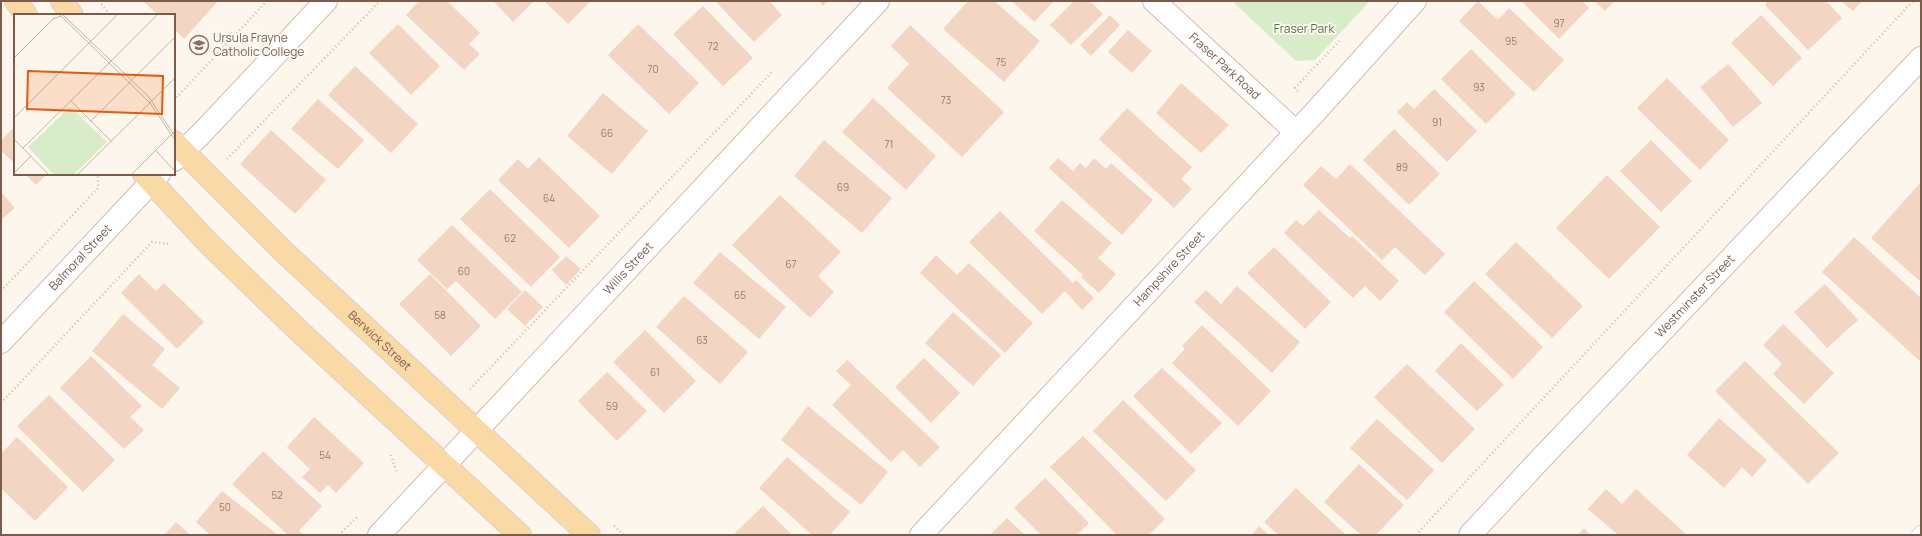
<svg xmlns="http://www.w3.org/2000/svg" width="1922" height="536" font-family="Manrope,sans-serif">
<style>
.green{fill:#d8ecc9}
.building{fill:#f3d5c3}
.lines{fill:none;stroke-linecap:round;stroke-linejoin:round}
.lane-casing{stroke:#d1beb0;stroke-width:14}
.street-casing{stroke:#d1beb0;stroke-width:24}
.primary-casing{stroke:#dad1cd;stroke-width:24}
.path{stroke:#d9b8a5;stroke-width:2.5;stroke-dasharray:1 3;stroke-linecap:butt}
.lane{stroke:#fff;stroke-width:13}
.street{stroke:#fff;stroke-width:22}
.primary{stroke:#fbd9a5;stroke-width:22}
.labels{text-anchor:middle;stroke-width:3.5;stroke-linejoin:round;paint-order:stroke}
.number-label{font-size:10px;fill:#987a6a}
.park-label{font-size:12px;fill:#537a41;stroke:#fffaf3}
.education-label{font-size:12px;fill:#785e54;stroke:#fffaf3;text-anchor:start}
.street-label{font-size:12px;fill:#7a5c4d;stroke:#fffaf3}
.inset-road{fill:none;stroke:#c5b3a7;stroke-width:1}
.view{fill:#e8590c;fill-opacity:0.15;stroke:#e8590c;stroke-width:2}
.inset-edge{fill:none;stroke:#7a5c4d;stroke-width:2}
</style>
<rect width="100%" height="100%" fill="#fdf6ec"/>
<path class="green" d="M1232,1H1370L1315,60L1296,61Z"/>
<g class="building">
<path d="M143,1H218L184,39L174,29V15H158Z"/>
<path d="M419,1H447L480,33L469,44L480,54L464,70L406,15Z"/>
<path d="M493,1H534L513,22Z"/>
<path d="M544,1H591L568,24Z"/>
<path d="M715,1H769L782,15L754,42Z"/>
<path d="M818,1H828L823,6Z"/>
<path d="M968,1H994L1040,41L1004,82L943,29Z"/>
<path d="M1012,1H1054L1034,22Z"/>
<path d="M1074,1H1090L1103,14L1071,45L1050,25Z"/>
<path d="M1478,1L1498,20L1509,8L1564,60L1534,92L1459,21Z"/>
<path d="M1521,1H1582L1589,8L1559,39Z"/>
<path d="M1594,1H1615L1605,11Z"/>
<path d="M1768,1H1826L1842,18L1808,50L1765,5Z"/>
<path d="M1841,1H1862L1853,11Z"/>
<path d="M703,6L753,58L723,86L673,34Z"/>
<path d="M1110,15L1120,25L1091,56L1080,45Z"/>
<path d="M1761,15L1802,58L1773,86L1731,43Z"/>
<path d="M398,24L440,66L411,95L369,53Z"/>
<path d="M638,24L699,83L669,114L608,55Z"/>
<path d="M910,25L1004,112L962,157L887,88L909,64L891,46Z"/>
<path d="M1128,30L1152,51L1132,73L1108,52Z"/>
<path d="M1471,49L1516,94L1486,124L1441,79Z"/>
<path d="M1728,64L1762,103L1733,127L1700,87Z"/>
<path d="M355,66L418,124L391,153L328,95Z"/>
<path d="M1667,78L1729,140L1700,170L1637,108Z"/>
<path d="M1181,83L1229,125L1201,153L1156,113Z"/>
<path d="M1434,89L1477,131L1447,162L1397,112L1407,102L1414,109Z"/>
<path d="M603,93L648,131L612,174L567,136Z"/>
<path d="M873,98L936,156L906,190L842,132Z"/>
<path d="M318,99L364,140L338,169L291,129Z"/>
<path d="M1127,108L1192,167L1181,179L1192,189L1174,208L1099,139Z"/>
<path d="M15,126V164L1,151V140Z"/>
<path d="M1394,129L1440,174L1409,205L1363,160Z"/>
<path d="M271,130L326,180L295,214L240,164Z"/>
<path d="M824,140L892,198L862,233L794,176Z"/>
<path d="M1651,140L1692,181L1661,212L1620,171Z"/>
<path d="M539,157L600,216L569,248L498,180L518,159L528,169Z"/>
<path d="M1058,158L1073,171L1080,163L1086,168L1094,158L1106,169L1111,163L1153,200L1122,235L1049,168Z"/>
<path d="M1350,164L1445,254L1425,275L1395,247L1382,260L1303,185L1321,166L1336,179Z"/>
<path d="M25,174H47L36,185Z"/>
<path d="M1607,175L1660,227L1609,279L1556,228Z"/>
<path d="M1921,182V282L1871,238Z"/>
<path d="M490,189L560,257L531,287L460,219Z"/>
<path d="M1,192L15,208L1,220Z"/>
<path d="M780,195L841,252L818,276L834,292L810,318L732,245Z"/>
<path d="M1062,200L1112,243L1098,258L1116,274L1099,293L1081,277L1083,275L1034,231Z"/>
<path d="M1319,210L1350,238L1352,236L1399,281L1380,301L1365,286L1353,298L1284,233L1296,220L1303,226Z"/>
<path d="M1000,211L1073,283L1076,280L1094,298L1082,310L1065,291L1042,314L969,242Z"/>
<path d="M452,225L522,292L495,319L456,281L447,289L417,260Z"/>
<path d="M1854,237L1921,298V362L1822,272Z"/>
<path d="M1516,242L1583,306L1552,338L1485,274Z"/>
<path d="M1274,247L1331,302L1305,329L1247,273Z"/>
<path d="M720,252L786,307L759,339L693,283Z"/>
<path d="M936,255L957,275L969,263L1033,323L1005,353L920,273Z"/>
<path d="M566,256L581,269L566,285L552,270Z"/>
<path d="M139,274L156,291L164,283L204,322L177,349L121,293Z"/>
<path d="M430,274L481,326L451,356L399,304Z"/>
<path d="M1474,281L1543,347L1513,379L1444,312Z"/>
<path d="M1825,284L1858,320L1827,348L1794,312Z"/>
<path d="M1237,286L1300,342L1272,373L1194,302L1206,290L1221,304Z"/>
<path d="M525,290L543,307L525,326L507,309Z"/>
<path d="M684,296L748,352L720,384L656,327Z"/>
<path d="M953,312L1001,355L973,386L925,343Z"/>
<path d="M123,314L165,349L152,365L180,388L162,409L92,351Z"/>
<path d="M1783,324L1834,373L1804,404L1773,374L1782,364L1763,345Z"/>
<path d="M1202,325L1271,391L1238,426L1172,363L1185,349L1182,346Z"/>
<path d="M645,330L696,381L664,413L613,362Z"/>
<path d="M1461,343L1504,385L1477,411L1435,371Z"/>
<path d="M91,356L142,406L130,417L144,430L124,449L60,388Z"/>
<path d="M924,358L960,393L931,423L895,387Z"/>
<path d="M847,360L940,447L920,467L903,450L891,462L832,405L851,385L836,371Z"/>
<path d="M1745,361L1839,453L1808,484L1715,391Z"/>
<path d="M1407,364L1475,429L1442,463L1374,397Z"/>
<path d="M1162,368L1222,423L1191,454L1133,396Z"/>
<path d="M607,372L647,411L617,441L578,401Z"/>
<path d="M49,395L115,460L83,492L17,426Z"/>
<path d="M1123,400L1196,470L1166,501L1093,431Z"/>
<path d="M808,406L888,472L861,505L781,440Z"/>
<path d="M314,417L364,463L336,493L328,485L320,493L302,477L310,469L287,447Z"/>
<path d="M1719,418L1767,460L1752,477L1742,467L1724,488L1687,455Z"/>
<path d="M1377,419L1434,470L1407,500L1350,448Z"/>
<path d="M1083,436L1165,519L1149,535H1117L1050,467Z"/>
<path d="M17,437L68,487L35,521L1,488V454Z"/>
<path d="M263,451L322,506L299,531L304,535H288L232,484Z"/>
<path d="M787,457L850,512L830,535H812L759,488Z"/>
<path d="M1359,464L1404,505L1376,535H1361L1324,502Z"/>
<path d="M1045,478L1089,523L1077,535H1041L1014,508Z"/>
<path d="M1296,488L1346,535H1278L1264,522Z"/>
<path d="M1606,489L1622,504L1636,489L1687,535H1618L1588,509Z"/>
<path d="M222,491L278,535H210L196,522Z"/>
<path d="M763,506L792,535H733Z"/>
<path d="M1007,518L1025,535H990Z"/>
<path d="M176,522L190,535H164Z"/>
<path d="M1259,526L1269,535H1252Z"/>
<path d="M1584,528L1591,535H1577Z"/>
</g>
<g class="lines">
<g class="lane-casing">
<path id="lane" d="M1918,535L1921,532"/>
</g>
<g class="street-casing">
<g id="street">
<path id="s1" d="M1154,1L1296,132"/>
<path d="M174,160L200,135L326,1"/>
<path id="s2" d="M1,342L159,174"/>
<path id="s3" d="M379,535L878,1"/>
<path id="s4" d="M921,535L1317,110L1415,1"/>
<path id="s5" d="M1470,535L1533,467L1921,58"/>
</g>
</g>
<g class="primary-casing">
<g id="primary">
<path d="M16,1L26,15"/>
<path d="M62,1L72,15"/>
<path id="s6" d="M174,142L284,252L589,535"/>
<path d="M144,174L210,245L298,330L520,535"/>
</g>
</g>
<g class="path">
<path d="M99,1L110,15"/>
<path d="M1298,91L1295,88L1341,39"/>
<path d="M174,93L177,97L267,1"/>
<path d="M227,159L380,1"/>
<path d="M1,291L98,188V174"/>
<path d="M470,389L773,71"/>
<path d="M1,403L152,242L171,244"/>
<path d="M391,455L397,474"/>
<path d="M614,526L624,535"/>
<path d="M339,535L358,516"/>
<path d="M1416,535L1913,1"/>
</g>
<use href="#lane" class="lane"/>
<use href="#street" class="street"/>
<use href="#primary" class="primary"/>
</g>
<defs>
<g id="school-ring" transform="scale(1)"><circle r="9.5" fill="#fffaf3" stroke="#8d6e63" stroke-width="1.5"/><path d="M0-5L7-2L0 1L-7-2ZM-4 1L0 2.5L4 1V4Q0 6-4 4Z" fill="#8d6e63"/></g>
</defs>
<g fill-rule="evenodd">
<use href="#school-ring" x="199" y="45"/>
</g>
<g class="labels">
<g class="number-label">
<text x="1559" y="27">97</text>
<text x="1511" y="45">95</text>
<text x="713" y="50">72</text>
<text x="1001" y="66">75</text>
<text x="653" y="73">70</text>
<text x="1479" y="91">93</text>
<text x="946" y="104">73</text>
<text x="1437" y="126">91</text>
<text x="607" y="137">66</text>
<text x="889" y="148">71</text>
<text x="1402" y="171">89</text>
<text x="843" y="191">69</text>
<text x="549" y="202">64</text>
<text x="510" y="242">62</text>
<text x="791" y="268">67</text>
<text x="464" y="275">60</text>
<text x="740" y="299">65</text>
<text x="440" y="319">58</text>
<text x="702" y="344">63</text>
<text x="655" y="376">61</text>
<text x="612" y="410">59</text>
<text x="325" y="459">54</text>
<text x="277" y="499">52</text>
<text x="225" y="511">50</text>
</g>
<g class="park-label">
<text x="1304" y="33">Fraser Park</text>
</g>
<g class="education-label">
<text x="213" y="42">Ursula Frayne<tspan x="213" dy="14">Catholic College</tspan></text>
</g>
<g class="street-label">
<text dy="4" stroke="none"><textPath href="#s1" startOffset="96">Fraser Park Road</textPath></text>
<text dy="4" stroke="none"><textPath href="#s2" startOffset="116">Balmoral Street</textPath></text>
<text dy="4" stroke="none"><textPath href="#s3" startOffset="365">Willis Street</textPath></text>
<text dy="4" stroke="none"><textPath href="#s4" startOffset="364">Hampshire Street</textPath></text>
<text dy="4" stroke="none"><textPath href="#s5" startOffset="328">Westminster Street</textPath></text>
<text dy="4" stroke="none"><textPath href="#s6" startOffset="286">Berwick Street</textPath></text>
</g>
</g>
<g transform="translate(14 14)">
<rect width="161" height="161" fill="#fdf6ec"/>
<path d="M56,93L93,128L59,161H40L14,133Z" fill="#d8ecc9"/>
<path class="inset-road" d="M45,0L136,89L161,126M48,0L134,82L161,122M69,35L104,0M0,44L39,5L47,2M90,54L144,0M57,87L97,127M0,104L83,21M77,107L161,23M0,125L35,161M9,134L103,41M141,136L161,157M0,159L17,142M63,161L161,64M117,161L161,117"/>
<path class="view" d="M14,57L149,62L148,100L13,95Z"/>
<rect width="161" height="161" class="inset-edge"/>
</g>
<rect width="1922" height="536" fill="none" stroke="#7a5c4d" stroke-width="4"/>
</svg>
